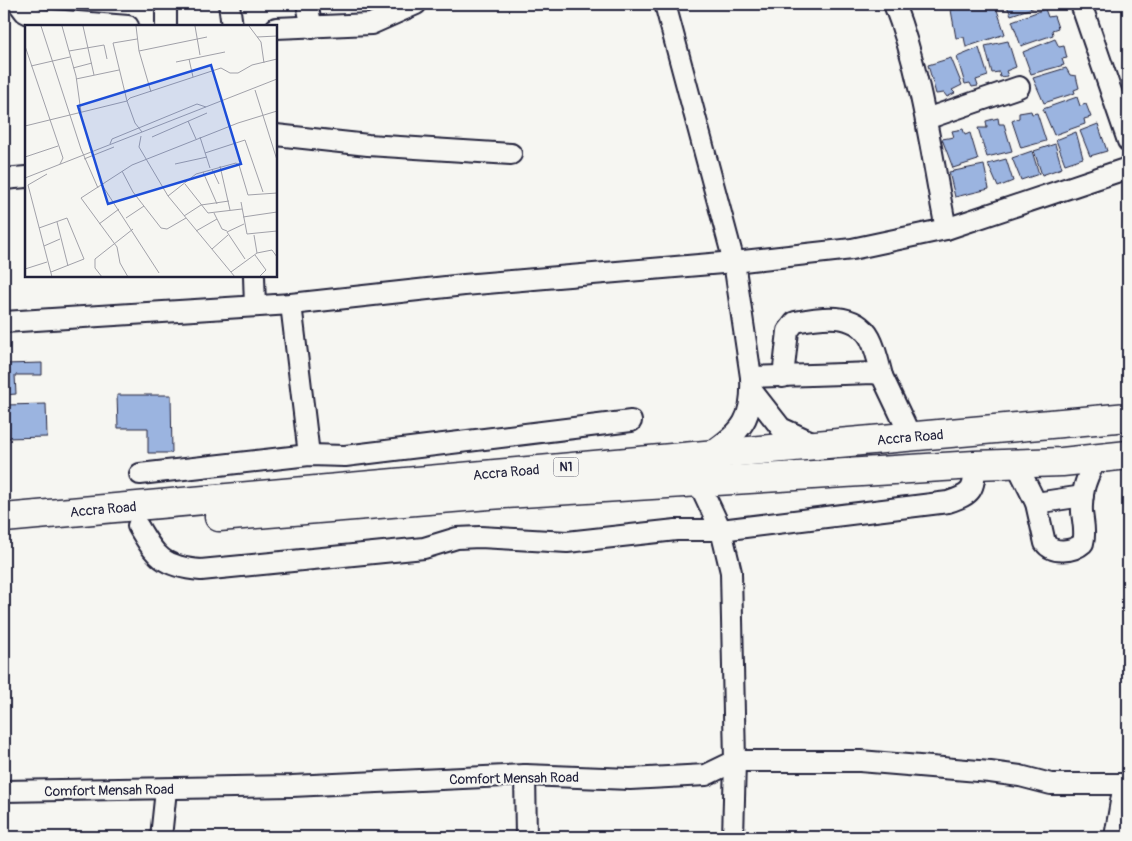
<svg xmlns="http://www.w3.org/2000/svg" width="1132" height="841" font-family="Pangolin,sans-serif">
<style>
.building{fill:#9bb4e0;stroke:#22223b}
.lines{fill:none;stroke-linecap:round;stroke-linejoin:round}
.minor-casing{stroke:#22223b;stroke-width:24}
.highway-casing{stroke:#22223b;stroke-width:31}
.minor{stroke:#f6f6f2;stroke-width:20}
.highway{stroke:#f6f6f2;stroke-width:28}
.labels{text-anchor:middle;stroke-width:4.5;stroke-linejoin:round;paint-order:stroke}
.shield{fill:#f6f6f2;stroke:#626272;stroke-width:1}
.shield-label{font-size:12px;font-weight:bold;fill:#22223b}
.street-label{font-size:14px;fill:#22223b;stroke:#f6f6f2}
.inset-road{fill:none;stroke:#a1a1a9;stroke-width:1}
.view{fill:#1d4ed8;fill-opacity:0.15;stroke:#1d4ed8;stroke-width:2.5}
.inset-edge{fill:none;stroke:#22223b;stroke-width:2.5}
</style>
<rect width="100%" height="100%" fill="#f6f6f2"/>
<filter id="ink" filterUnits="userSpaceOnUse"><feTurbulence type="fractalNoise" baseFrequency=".02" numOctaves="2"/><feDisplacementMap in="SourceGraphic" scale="10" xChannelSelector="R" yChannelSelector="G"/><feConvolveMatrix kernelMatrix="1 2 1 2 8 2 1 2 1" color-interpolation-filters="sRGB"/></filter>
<g filter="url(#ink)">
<g class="building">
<path d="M962,4H995L1005,34L966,47L964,37L956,38L951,10L962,7Z"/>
<path d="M1006,4H1044L1011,15Z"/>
<path d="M1045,9L1048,17L1054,16L1058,28L1052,30L1053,35L1021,46L1012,21Z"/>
<path d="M1055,39L1059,47L1064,46L1067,58L1062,59L1064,65L1031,74L1023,52Z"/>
<path d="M1008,41L1016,67L1006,71L1008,76L1000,77L999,72L992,73L985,46Z"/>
<path d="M979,48L988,76L976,80L978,86L972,87L970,83L965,84L957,57Z"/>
<path d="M951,58L962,85L952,90L955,93L947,97L944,93L936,94L928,65Z"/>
<path d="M1066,68L1070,75L1076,76L1079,88L1074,90L1075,93L1044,103L1033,78Z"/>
<path d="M1077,97L1080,106L1086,104L1091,117L1084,119L1085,124L1054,135L1043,109Z"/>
<path d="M1031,111L1032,114L1037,113L1046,141L1021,148L1012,121L1019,118V113Z"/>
<path d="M998,118L999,124H1004L1012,151L987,157L978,128H987L986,121Z"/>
<path d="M1098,124L1107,151L1090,156L1080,131Z"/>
<path d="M963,129L965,135L970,133L978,160L953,168L942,139L954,137L952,131Z"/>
<path d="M1076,132L1083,158L1065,164L1056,140Z"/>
<path d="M1055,144L1062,168L1042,175L1034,151Z"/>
<path d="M1032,151L1039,174L1021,180L1012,158Z"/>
<path d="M1006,159L1013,181L998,187L988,164Z"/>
<path d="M984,165L989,189L955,197L949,172Z"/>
<path d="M42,363V375H15L16,394L4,395V364Z"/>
<path d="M117,395H171L172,453H148V428H118Z"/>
<path d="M46,404L47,437L5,438V405Z"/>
</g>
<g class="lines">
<g class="minor-casing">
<g id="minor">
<path d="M19,4L25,12L39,19L128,26"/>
<path d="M229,4L232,26"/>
<path d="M307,4L312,28"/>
<path d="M665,4L734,262L751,377C753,420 743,430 709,454"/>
<path d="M894,4C922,76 931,153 946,229"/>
<path d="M1081,4L1128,141"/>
<path d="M166,26V4"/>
<path d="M276,28L371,24L416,4"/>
<path d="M926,119L1019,87"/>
<path d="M276,135L368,145L511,154"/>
<path d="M4,179L26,177"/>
<path d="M254,276L255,306"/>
<path d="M291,304L309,455"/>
<path d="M4,322L291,304L464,285L734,262L852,249L946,229L1128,168"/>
<path d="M751,377L874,373L882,376L911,437"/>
<path d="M783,377L788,331L795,322C821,317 855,311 870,338C876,349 879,364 882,376"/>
<path d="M752,391L781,428L816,444"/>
<path d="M1016,463L1036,503L1045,543C1053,554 1073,552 1083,543C1086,533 1083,522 1082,512C1081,489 1087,478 1096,458"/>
<path d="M140,474L309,455L345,456L631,421"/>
<path d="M1036,503L1083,496"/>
<path d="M138,526C156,557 163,567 201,570L424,548L457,538L480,537L567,542L676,530H721L948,502C973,494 974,490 975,465"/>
<path d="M525,775L526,837"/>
<path d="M4,791L292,786L525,775L630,779L706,775L735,761L731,572L721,530L698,481"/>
<path d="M161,837L166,790"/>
<path d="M733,837L735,761H860L990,772L1020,776L1051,784H1128"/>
<path d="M1115,837L1124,784"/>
</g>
</g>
<g class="highway-casing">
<g id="highway">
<path d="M219,517L489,495L975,465L1062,462L1128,455"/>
<path d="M4,518L1128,417"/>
</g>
</g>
<use href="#minor" class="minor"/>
<use href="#highway" class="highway"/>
</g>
</g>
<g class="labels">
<rect class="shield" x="553.5" y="457.5" width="25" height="19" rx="4"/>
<g class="shield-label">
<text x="566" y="471">N1</text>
</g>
<g class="street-label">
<text transform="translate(910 437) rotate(-5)" y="5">Accra Road</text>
<text transform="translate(506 472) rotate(-5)" y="5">Accra Road</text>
<text transform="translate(103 509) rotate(-5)" y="5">Accra Road</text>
<text transform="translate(514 778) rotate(-1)" y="5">Comfort Mensah Road</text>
<text transform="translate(109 790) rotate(-1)" y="5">Comfort Mensah Road</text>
</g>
</g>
<g transform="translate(25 25)">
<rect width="252" height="252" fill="#f6f6f2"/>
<path class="inset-road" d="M16,1L56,124L73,163M37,1L51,51L56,87M58,1L69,50M111,1L114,26L126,67M170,1L175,30M224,1L236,17L239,38M232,12L252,11M0,21L38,133L35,139M44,26L79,20L82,34M114,26L182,12M164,34L168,52M151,37L200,27M6,41L45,32M48,43L67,38M51,54L94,45M230,65L252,135M163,96L171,114M0,101L102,76L88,18L112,14M117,107L110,98L102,76L105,73L196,43L205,48H213L227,40L252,34M116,111L114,122L143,171L210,252M127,112L182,88M175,112L185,143M85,119L87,114L172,79L181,82M180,128L220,115L238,167M0,132L33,121M59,134L89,122M150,139L182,132M195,141L205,185M187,144L194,159M97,146L108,167L136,203L142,204L161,193M178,147L192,179M0,153L252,54M160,159L183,188L217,184M3,160L27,252M3,160L22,149M77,160L134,248M143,171L171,149L211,138L214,140L223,170L252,168M216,177L222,209L252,206M159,191L176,180L204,176M218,192L252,187M101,193L119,181M192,194L197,204L202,206M32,197L43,241M74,199L94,184M219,199L202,207L220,234M14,203L42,193L59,234L26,247M171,206L192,194L189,188M229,210L232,228M19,221L35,214M187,224L203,210M230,230L241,245L234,252M0,244L22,237M206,247L232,228L247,225L252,232M77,252L70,243V234L108,204M103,252L95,238L92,222L56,173L107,140L213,98L252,86"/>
<path class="view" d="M186,40L216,139L83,179L53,81Z"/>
<rect width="252" height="252" class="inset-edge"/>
</g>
<rect width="1132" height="841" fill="none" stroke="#f6f6f2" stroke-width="20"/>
<rect x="10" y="10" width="1112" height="821" fill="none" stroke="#22223b" stroke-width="2" filter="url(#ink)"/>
</svg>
